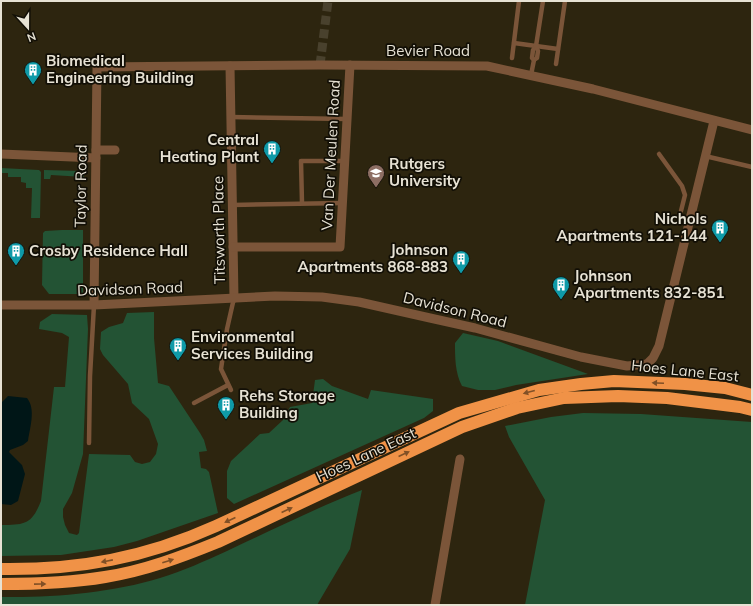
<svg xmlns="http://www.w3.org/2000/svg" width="753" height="606" font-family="Mulish,sans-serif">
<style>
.green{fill:#235334}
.water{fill:#001617}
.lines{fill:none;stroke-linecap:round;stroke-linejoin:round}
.street-tunnel{stroke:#49412d;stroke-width:9;stroke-dasharray:9 4.5;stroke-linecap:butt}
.lane{stroke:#7b5539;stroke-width:4.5}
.street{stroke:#7b5539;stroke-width:9}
.highway{stroke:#f09247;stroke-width:12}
.oneway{fill:#815026}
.labels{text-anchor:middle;stroke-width:3.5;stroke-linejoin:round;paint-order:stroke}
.street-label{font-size:15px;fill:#e7e2d4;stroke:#120f06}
.poi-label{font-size:15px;font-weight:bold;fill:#e7e2d4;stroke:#120f06;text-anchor:start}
</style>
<rect width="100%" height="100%" fill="#2d250f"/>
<g class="green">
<path d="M1,168L39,170L41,172L40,218H31L32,188H26V183L21,182V177H8V173H1Z"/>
<path d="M44,170L81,171L84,173V177L51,175L50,179H44Z"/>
<path d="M62,230H83V292L82,294H49L42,285L43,233L45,231Z"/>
<path d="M154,312V338L158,383L169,386L200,433L204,440L207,451L199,452L201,468L206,469L209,472L218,513L137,541L114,547L61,555L1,556V525C25,525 32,524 41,501L54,387H65L69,337L62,333L39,329L40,322L52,314L87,315L88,329L83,454L72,493L63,509V517L65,525L69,533L77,535L79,533L89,454L130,455L135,462L142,464L150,462L156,454L158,444L149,419L132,403L128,384L103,355L100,349L101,332L109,327L123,323L127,313Z"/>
<path d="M463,333L498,341L588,374L516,385L495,390H478L462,386C455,373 455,357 455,343Z"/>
<path d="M323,379L332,386L368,399L371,390L433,399V411L424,418L234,504L227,498V471L231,461L260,434L269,433L283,420L290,407L312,403L315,380Z"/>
<path d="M583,413L641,414L752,422V605H525L545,500L509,437L505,426L551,417Z"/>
<path d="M362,490L350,549L317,605H1V597C51,598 111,593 160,578C183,571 205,561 227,551C272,530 316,508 362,490Z"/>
</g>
<path class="water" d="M8,396L27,398C36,409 30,427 28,441L23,445L10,450L9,452L22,465L25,474L18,501L11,505L1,504V403Z"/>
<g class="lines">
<path class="street-tunnel" d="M320,65L328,1"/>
<g class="lane">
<path d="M514,43L558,49"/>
<path d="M512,58L519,1"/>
<path d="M534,60L532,58L533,50L536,46"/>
<path d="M556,64L565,1"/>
<path d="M531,75L534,60L537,58L538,51L536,46L543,1"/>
<path d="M231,117L347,119"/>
<path d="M659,154L682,186L685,195L681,211"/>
<path d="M705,156L752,167"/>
<path d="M302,203L301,161H345"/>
<path d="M232,205L343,203"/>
<path d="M231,390L221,369L227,329L234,298"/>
<path d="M194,403L228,385"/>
<path d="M89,443L90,376L94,305"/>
</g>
<g class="street">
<path d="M230,66L234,298"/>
<path d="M96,150H115"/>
<path d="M1,154L96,158"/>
<path d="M233,247H340L350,65"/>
<path d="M1,305H94L275,296L322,297L359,302L430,318L475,328L581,357L627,366L647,364L653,358L659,346L714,121"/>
<path d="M94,305L97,67L320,65L487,66L593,89L752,130"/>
<path d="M435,605L460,459"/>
</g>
<g class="highway">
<path d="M1,569C79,570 145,558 216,526L459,413L539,390L581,384L614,381L685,384L725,388L752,395"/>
<path d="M1,584C36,584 70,583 105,577C144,571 181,557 218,542L462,427L517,408L564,398L618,396L667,398L740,407L752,410"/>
</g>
</g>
<defs><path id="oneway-solid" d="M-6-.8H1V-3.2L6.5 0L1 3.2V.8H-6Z"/></defs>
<g class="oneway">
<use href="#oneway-solid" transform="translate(658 383) rotate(-177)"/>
<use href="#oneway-solid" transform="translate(529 392) rotate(165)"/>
<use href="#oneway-solid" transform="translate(404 454) rotate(-25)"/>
<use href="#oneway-solid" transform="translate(287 510) rotate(-25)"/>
<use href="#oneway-solid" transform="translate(230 520) rotate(155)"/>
<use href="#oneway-solid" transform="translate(107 561) rotate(169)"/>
<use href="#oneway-solid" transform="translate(168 561) rotate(-18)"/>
<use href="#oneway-solid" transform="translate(40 584) rotate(-1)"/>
</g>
<defs>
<g id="building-pin" transform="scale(0.9)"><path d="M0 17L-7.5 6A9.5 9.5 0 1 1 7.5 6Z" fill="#0f9aa8" stroke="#120f06"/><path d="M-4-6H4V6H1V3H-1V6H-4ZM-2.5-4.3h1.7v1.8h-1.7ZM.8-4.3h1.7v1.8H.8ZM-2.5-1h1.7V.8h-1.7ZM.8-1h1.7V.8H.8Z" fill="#fff"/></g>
<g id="university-pin" transform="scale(0.9)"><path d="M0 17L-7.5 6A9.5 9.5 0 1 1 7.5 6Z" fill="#8d6e63" stroke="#120f06"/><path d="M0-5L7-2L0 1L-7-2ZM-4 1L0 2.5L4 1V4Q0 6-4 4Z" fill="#fff"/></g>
</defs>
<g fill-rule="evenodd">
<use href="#building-pin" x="33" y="70"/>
<use href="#building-pin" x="272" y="149"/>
<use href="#university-pin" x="376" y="173"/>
<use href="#building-pin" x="720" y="228"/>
<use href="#building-pin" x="16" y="251"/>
<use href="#building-pin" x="461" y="259"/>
<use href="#building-pin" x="561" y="285"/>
<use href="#building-pin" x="178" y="346"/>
<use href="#building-pin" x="226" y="405"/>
</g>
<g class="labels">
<g class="street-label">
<text x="428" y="56">Bevier Road</text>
<text transform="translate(331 155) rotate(-87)" y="5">Van Der Meulen Road</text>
<text transform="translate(81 186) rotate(-89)" y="5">Taylor Road</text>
<text transform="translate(219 230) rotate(-91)" y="5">Titsworth Place</text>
<text transform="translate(130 289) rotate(-2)" y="5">Davidson Road</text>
<text transform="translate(455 310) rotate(14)" y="5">Davidson Road</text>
<text transform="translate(685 371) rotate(6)" y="5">Hoes Lane East</text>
<text transform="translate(366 455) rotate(-25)" y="5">Hoes Lane East</text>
</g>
<g class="poi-label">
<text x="46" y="66">Biomedical<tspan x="46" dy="17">Engineering Building</tspan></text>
<text x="259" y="145" text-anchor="end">Central<tspan x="259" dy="17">Heating Plant</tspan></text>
<text x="389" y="169">Rutgers<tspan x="389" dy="17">University</tspan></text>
<text x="707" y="224" text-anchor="end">Nichols<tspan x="707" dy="17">Apartments 121-144</tspan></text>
<text x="448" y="255" text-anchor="end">Johnson<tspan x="448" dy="17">Apartments 868-883</tspan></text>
<text x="29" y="256">Crosby Residence Hall</text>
<text x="574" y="281">Johnson<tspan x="574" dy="17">Apartments 832-851</tspan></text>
<text x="191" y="342">Environmental<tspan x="191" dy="17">Services Building</tspan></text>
<text x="239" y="401">Rehs Storage<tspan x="239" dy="17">Building</tspan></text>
</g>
</g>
<rect width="753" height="606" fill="none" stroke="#e7e2d4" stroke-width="4"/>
<g transform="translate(28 28) rotate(159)" stroke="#120f06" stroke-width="3" paint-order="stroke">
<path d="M0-3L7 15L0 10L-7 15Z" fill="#e7e2d4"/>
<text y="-6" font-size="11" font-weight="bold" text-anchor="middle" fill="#e7e2d4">N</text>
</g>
</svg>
